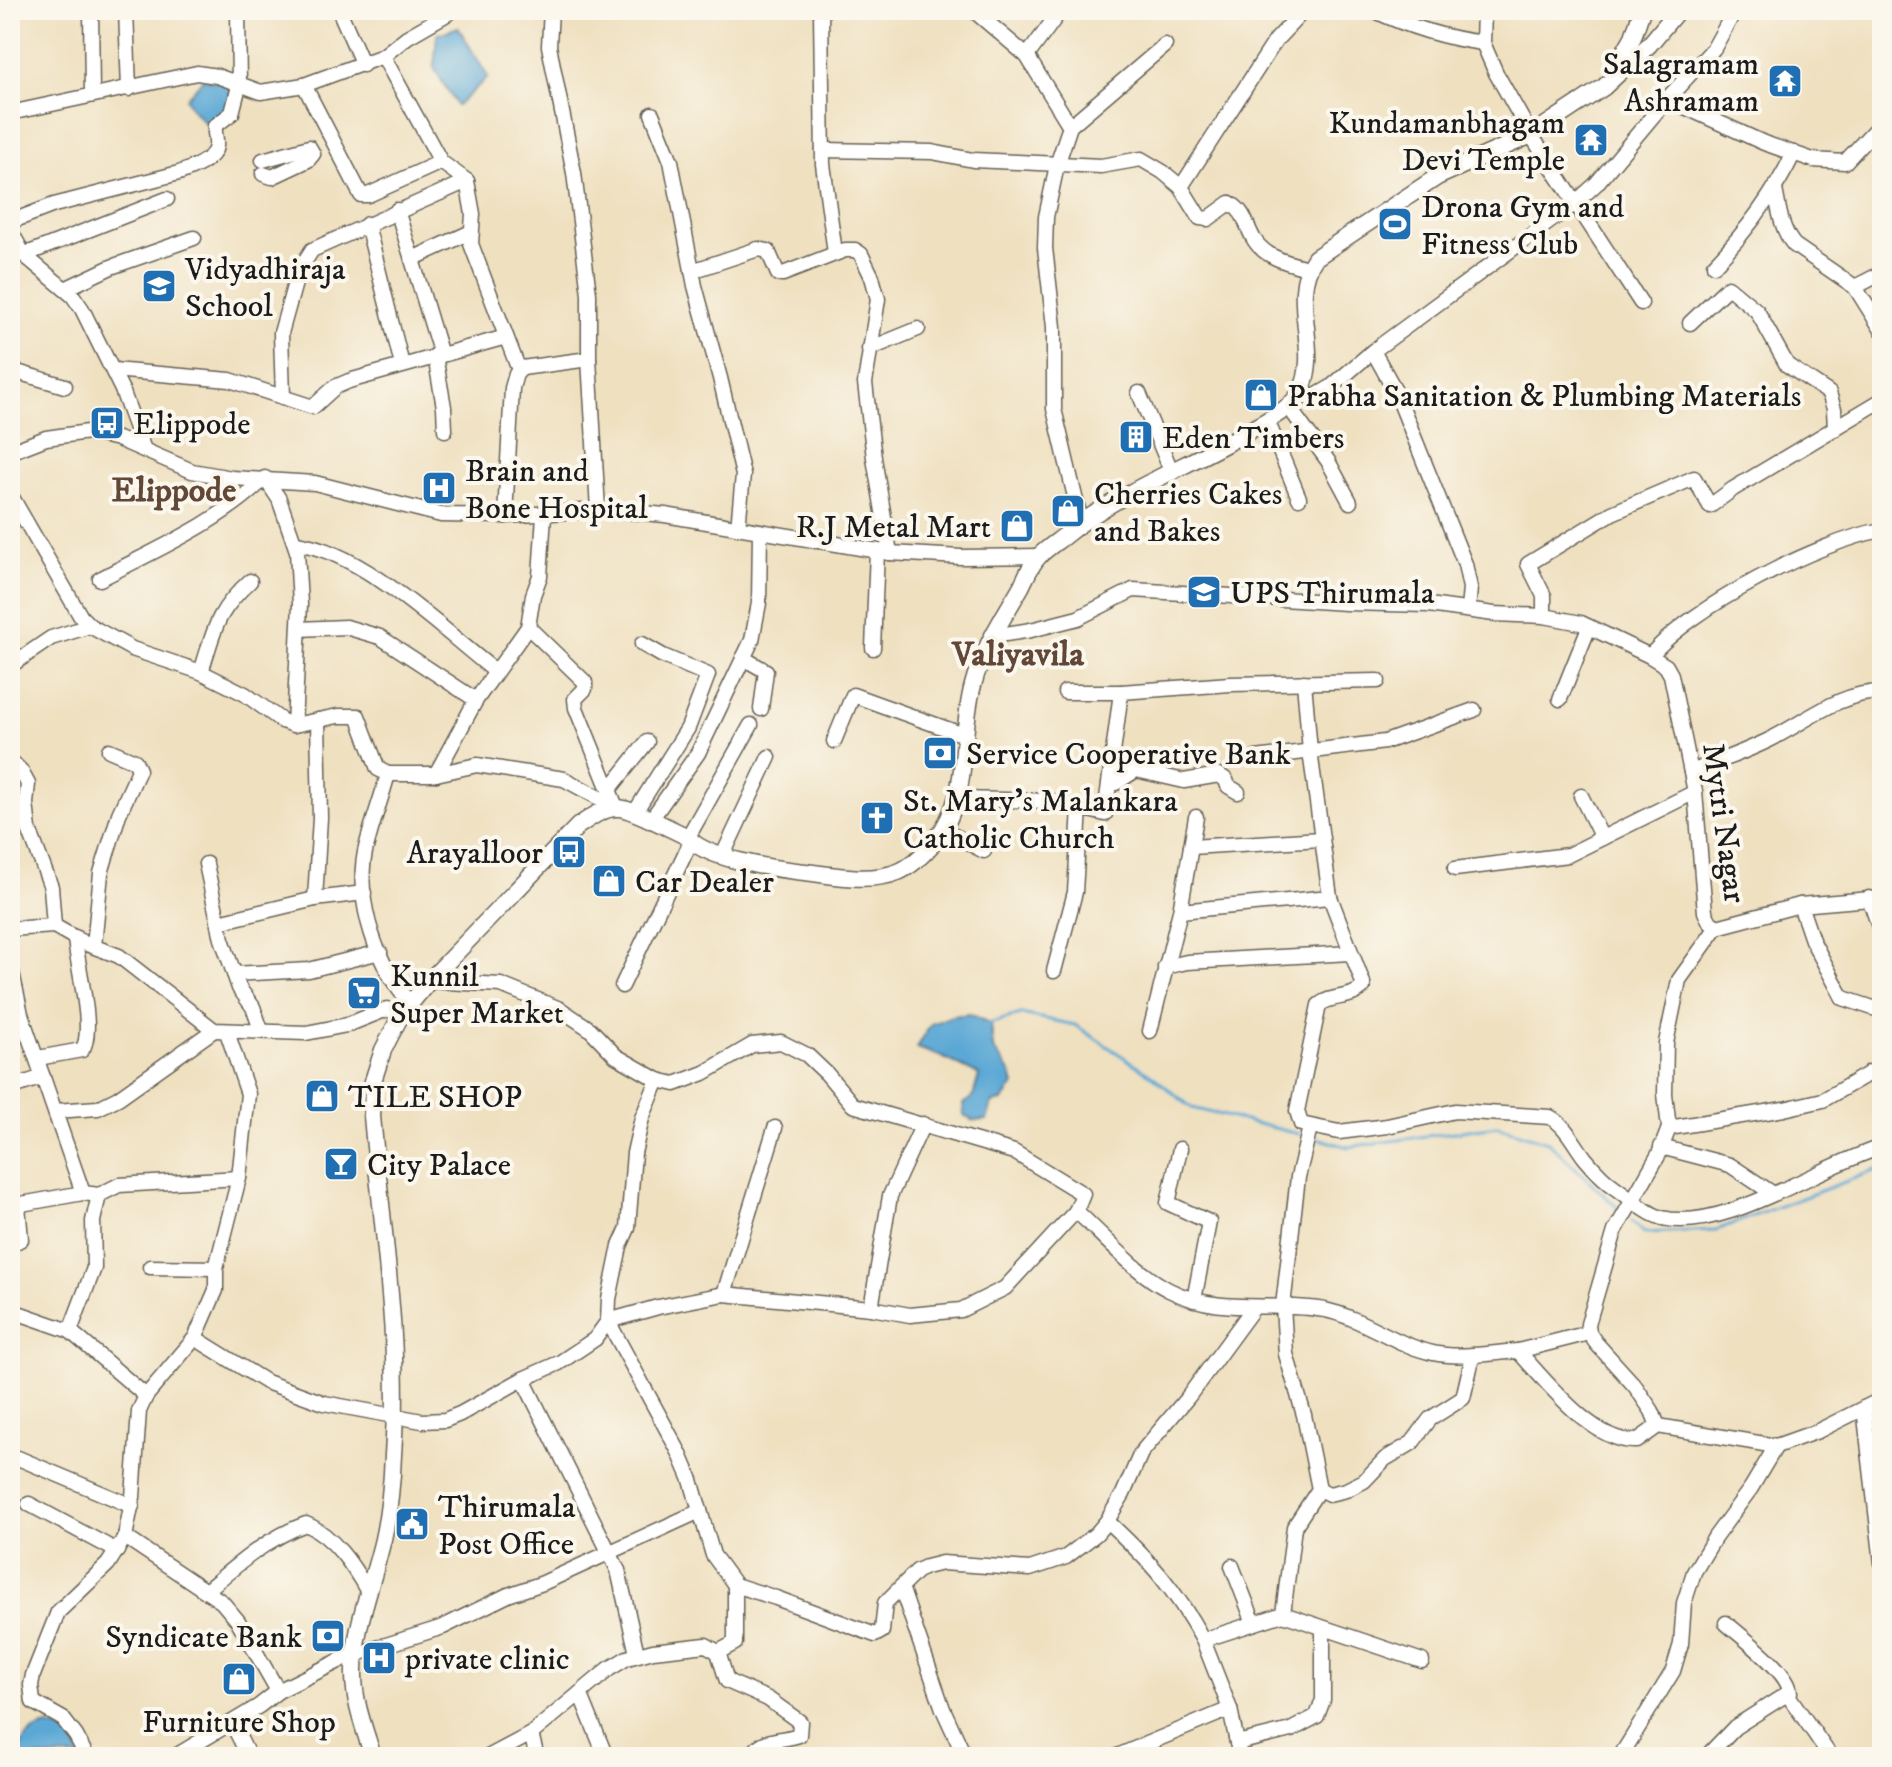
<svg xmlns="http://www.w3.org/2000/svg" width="1892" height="1767" font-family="'IM FELL DW Pica',serif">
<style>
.water{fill:#5ca8d5;stroke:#3c6278;stroke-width:2}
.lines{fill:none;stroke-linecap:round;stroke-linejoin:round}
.stream{stroke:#5ca8d5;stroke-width:3}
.minor-casing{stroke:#666155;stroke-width:17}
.major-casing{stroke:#666155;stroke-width:19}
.minor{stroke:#fff;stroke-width:14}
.major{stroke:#fff;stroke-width:16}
.labels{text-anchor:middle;stroke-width:8;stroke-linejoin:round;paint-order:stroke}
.poi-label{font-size:32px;fill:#1c1c1c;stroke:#fbf7ec;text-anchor:start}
.street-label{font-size:32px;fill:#1c1c1c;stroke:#fbf7ec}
.neighbourhood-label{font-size:34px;font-weight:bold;fill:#614738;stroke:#fbf7ec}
</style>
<rect width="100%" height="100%" fill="#fbf7ec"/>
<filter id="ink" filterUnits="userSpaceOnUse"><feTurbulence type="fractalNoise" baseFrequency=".0125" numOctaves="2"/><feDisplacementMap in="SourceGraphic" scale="16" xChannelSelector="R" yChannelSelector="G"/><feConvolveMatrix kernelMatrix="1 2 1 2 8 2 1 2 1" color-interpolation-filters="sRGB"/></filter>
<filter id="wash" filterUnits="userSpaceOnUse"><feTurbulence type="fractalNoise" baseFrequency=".006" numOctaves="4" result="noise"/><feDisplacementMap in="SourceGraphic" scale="32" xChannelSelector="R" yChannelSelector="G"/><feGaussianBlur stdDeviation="1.8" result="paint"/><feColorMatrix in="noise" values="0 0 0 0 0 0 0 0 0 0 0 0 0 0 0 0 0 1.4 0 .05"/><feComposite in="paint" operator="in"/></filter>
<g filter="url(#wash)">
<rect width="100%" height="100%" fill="#efe0c0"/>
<g class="water">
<path d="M458,27L488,77L457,106L434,68L437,35Z"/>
<path d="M203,79L231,84L229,111L217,120L204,122L191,108L186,98Z"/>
<path d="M970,1014L991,1024L993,1049L1011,1073L1014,1085L1002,1101L992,1103L987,1120L973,1121L964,1115L963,1104L973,1097L979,1075L940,1056L917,1048L931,1024L952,1016Z"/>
<path d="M49,1726L68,1732L81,1757H19C20,1739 32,1729 49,1726Z"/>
</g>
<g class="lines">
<g class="stream">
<path d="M989,1024L1021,1014L1075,1025L1151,1075L1192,1108L1299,1134"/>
<path d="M1317,1138L1348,1147L1497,1126L1548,1142L1618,1208"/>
<path d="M1632,1221L1644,1233L1716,1230L1882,1168"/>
</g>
</g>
</g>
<g filter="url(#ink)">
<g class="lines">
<g class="minor-casing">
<g id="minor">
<path d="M91,10L92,95"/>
<path d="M126,10L129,89"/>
<path d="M339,10L363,65"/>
<path d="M551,10L549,46L574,173L589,294V359L598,510"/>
<path d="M821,10L823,164L835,253"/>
<path d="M973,10L1027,56L1070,126"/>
<path d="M1373,10C1409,27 1444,38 1483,43"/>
<path d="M1484,10L1483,43L1496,73L1531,135L1641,303"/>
<path d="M383,56L441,162L467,181L473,214L471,244L517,365L522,368L589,359"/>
<path d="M1027,56L1061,10"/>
<path d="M304,85L361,195H368L441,162"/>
<path d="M1667,99L1714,48L1735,10"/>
<path d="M10,113L197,73L217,76L261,92L304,85L383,56L407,37L454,10"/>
<path d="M652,114L671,161L695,286L720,378L743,475L738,528"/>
<path d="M823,150L932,152L973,160L1101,166L1141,159L1163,172L1181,187L1200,218L1208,219L1230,203C1247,213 1245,226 1255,241C1266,258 1289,263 1307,268"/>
<path d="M263,160L309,147L313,154L308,160L272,177L263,174"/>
<path d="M1181,187L1276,40L1304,10"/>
<path d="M1775,189C1779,210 1781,229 1794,245L1855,287L1882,330"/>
<path d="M397,210L441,355"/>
<path d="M10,222L54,205L179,173C190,169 214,161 216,146C217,140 214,133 215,126L232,113L239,86L238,10"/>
<path d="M367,224L402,365"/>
<path d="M10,230L24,255L73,296L82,309L122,390L144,450"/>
<path d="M24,255L167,199"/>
<path d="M412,259L471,232"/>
<path d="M1714,265C1746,232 1774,194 1794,153"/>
<path d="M692,271L758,249L768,251L778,274H783L845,250H855L861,254L872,277L878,299L865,383L874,458L890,553"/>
<path d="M1855,287L1882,273"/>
<path d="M65,289L111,267L194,238"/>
<path d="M1690,323L1728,287L1757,311L1787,365L1829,393L1834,409L1835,429"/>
<path d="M869,349L918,329"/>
<path d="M1373,351L1396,392L1465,564L1470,588L1468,610"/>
<path d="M435,356L444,407L445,430"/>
<path d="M10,370L65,386"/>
<path d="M113,370L230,380L313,407L335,387L349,381L506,337"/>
<path d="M1139,393L1172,473"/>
<path d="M1298,396L1312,398L1331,387L1373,351L1575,203L1596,184L1667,99L1764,143L1813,160L1845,162L1882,122"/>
<path d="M283,397L281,333L298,272L312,250L467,181"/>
<path d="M1288,406L1328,461L1350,502"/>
<path d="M1267,420L1299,498"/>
<path d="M10,452L46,438L88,432L118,439L192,471L232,478L315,483L441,515L505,516L598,510L621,511L665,515L890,553L961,557L1038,556"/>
<path d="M10,494L81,617L90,626L132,649L201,672L245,694L282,721L294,725L338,716H358L378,769L388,774H436L477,765L564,779L616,807"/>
<path d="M505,516L512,388L516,374L522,368"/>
<path d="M1081,522L1054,409V327L1045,248L1046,217L1057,165L1070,126L1165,45"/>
<path d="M296,543C364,552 440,628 495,671"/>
<path d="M100,579C155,550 219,523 265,478L279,499L297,551L300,604L294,725"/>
<path d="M1544,616V596L1528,564L1612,513L1694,478L1710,506L1733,489L1882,400"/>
<path d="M528,627L585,682V689L575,699L576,708L616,807"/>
<path d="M299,629L346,627L380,637L476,700"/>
<path d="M993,636L1031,630L1078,618L1133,590L1346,603L1429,605L1494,614L1544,616L1581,623L1650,656L1666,666L1671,675L1695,792L1705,912L1710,922L1717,927"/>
<path d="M873,648L877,551"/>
<path d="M1650,656C1691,607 1819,541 1882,530"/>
<path d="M743,658L766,671L761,709"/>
<path d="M10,666L51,638L90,626"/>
<path d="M201,672C215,629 215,613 250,581"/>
<path d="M1304,682L1310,751L1330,897L1363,983V987C1351,1000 1332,994 1319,1005L1297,1111L1301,1124L1339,1132L1387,1126L1455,1111L1550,1117C1566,1125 1574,1144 1585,1158C1594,1169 1604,1180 1616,1188C1631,1198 1645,1213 1662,1218C1724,1233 1820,1165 1882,1147"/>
<path d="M1065,692H1121"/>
<path d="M1560,699L1589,627"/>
<path d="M834,741L853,695L964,735"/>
<path d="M1256,758L1385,742L1474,710"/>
<path d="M10,760L21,771L28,784L26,803L29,829L51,887L54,926"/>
<path d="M1691,772C1716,762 1742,753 1767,741C1805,723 1838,692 1882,692"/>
<path d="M388,774C381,800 371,826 365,852C355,902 377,966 410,1003"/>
<path d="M436,774L476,700L528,627L533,595L540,576L544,515"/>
<path d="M1110,781L1116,783L1136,770L1184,781L1219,775L1226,780L1228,786L1238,792"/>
<path d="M609,790L647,742"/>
<path d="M1581,796L1602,838"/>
<path d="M958,799L1052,801L1105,814L1121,692L1230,684L1378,681"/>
<path d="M635,812L688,728L708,675L663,656L642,644"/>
<path d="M650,821L698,753L752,640L759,603L760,532"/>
<path d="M943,830L984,851"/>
<path d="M688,837L751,725"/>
<path d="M1191,847L1321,839"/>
<path d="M723,855L769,757"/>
<path d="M206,864L222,939L239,988L253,1007L261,1030"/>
<path d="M1455,869L1568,855L1695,792"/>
<path d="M1869,898L1882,935"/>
<path d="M315,899L320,818L318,720"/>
<path d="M1800,905L1812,940L1843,998L1882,1011"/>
<path d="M1180,911L1330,897"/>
<path d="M219,922L315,899L364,893"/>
<path d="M10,929L54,926L84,943L119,956L214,1030L306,1033L347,1025L387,1009L401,1015"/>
<path d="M94,946L101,873L119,814L139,770L135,761L109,750"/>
<path d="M10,963L21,1014L83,1193"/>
<path d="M1165,967L1187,962L1351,953"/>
<path d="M1054,971L1075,892L1080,808"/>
<path d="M234,974L309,970L380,952"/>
<path d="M429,981L501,985L560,1009L590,1029L616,1056L658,1080L675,1084L704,1073L752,1045L781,1042L807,1055L827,1074L853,1105L1014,1152L1083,1194L1076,1211C1104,1236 1135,1273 1169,1290C1223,1317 1270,1300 1325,1310C1363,1318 1395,1345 1433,1353C1460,1359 1490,1353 1518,1351C1545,1380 1594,1444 1637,1441L1658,1426L1776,1446L1818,1431L1882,1399"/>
<path d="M622,986L691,841"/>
<path d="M1150,1031L1180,911L1196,817"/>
<path d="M38,1058L82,1050C96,1031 76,963 75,937"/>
<path d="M1870,1072L1882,1086"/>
<path d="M658,1080L642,1118L634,1153L628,1228L620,1246L609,1299L608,1321L679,1452L691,1480L713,1555L735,1585L776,1598L875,1635L882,1631L885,1603L917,1571L926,1567L942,1563L1030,1569L1066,1557L1096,1534L1107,1521L1123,1494L1141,1453L1188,1397L1254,1307"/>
<path d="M10,1088L43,1077"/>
<path d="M55,1111L98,1108L118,1098L214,1030"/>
<path d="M1669,1128L1784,1109L1823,1100L1882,1066"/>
<path d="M1661,1147L1730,1165L1772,1193"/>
<path d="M1180,1149L1168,1203L1209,1222L1194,1300"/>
<path d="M10,1206L83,1193L99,1195L119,1185L239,1178"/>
<path d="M10,1245L21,1239L18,1206"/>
<path d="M150,1267L216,1268"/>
<path d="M724,1294L775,1128"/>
<path d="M871,1308L910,1315L961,1310L1005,1288L1076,1211"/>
<path d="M10,1310L70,1331L146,1396"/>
<path d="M70,1331L94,1268L93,1221L99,1195"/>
<path d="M195,1338L266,1382L324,1403L422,1421L445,1420L460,1414L523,1379L559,1363L595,1339L608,1321L658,1307L724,1294L871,1308L890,1196L923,1124"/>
<path d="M1518,1351L1589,1333"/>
<path d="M523,1379L618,1570L637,1654"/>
<path d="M1864,1408L1882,1563"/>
<path d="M1658,1426L1652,1411L1635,1386L1596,1343L1589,1333L1588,1324L1615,1231L1659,1154L1669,1128L1665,1094L1666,1043L1679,980L1717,927L1800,905L1882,898"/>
<path d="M18,1458L132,1506"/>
<path d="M1319,1489L1329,1494L1346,1490L1364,1481L1385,1459L1412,1443L1430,1419L1463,1398L1473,1355"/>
<path d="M29,1504L117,1551"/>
<path d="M1107,1521C1151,1562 1174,1587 1203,1640"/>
<path d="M125,1537L222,1602L238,1621L278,1691"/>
<path d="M1232,1566L1254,1623"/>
<path d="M901,1587L943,1709L965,1757"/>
<path d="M207,1590C238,1564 267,1538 306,1524C334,1536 354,1567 368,1592"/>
<path d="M1283,1614L1422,1661"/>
<path d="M718,1652L735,1643V1585"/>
<path d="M580,1693L606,1757"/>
<path d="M1788,1695L1831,1757"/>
<path d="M1230,1709L1203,1640L1283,1614L1294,1527L1319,1489L1304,1415L1286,1354L1283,1306L1298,1177L1310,1127"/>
<path d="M232,1723L249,1757"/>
<path d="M531,1734L537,1757"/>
<path d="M1237,1743L1291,1730L1317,1716L1323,1700V1628"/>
<path d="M87,1757L76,1736L63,1719L33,1702L31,1685L33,1675L58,1612L108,1564L125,1537L133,1497L139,1411L146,1396L195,1338L216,1290V1268L239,1178L248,1094L227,1032"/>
<path d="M174,1757L259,1706L278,1691L345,1658L443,1627L508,1595L543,1583L700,1511"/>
<path d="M488,1757L531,1734L609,1669L627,1658L653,1651L706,1645L718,1652L727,1681L768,1699L800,1722L799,1735C783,1741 757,1737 753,1757"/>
<path d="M1115,1757L1230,1709L1240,1757"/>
<path d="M1620,1757L1673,1671L1681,1644L1684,1603L1694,1572L1715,1537L1751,1488L1776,1446"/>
<path d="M1706,1757L1735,1727L1790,1692C1789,1672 1742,1637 1726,1623"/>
</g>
</g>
<g class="major-casing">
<g id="major">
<path d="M1614,70L1633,37L1642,10"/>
<path d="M373,1757C365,1730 354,1703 354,1675C353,1629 373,1583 383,1539C389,1512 392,1482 393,1455C401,1342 382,1228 372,1116L373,1081L383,1050L401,1015L429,981L578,826C589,819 604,807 618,808C631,808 672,830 688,837C703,858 770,868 796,871C828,874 867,884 898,872C913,866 925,853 935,841C973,792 958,740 973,685C982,650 1003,618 1021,587C1026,577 1031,564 1039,556C1046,549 1055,543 1063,537C1119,491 1190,466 1252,429C1268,420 1290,409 1300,393C1323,351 1287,297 1315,258L1437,177L1531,135L1604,87L1649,45L1678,10"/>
</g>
</g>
<use href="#minor" class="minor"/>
<use href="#major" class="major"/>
</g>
</g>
<defs>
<g id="temple-square" transform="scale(1.8)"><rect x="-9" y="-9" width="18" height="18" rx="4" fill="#1f6fb2" stroke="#fbf7ec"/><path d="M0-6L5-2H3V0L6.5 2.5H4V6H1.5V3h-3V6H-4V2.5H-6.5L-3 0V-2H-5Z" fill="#fff"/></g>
<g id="stadium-square" transform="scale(1.8)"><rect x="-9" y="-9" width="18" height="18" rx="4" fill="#1f6fb2" stroke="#fbf7ec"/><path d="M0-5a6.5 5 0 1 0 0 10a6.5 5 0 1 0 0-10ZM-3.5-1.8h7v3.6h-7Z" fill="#fff"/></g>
<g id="school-square" transform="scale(1.8)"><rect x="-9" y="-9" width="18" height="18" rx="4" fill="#1f6fb2" stroke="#fbf7ec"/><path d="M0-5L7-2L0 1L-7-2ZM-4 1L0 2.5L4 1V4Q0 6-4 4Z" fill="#fff"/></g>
<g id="shop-square" transform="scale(1.8)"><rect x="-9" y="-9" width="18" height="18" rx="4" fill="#1f6fb2" stroke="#fbf7ec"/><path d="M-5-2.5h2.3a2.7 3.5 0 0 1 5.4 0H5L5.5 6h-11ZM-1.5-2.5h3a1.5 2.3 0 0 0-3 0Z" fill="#fff"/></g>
<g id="bus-square" transform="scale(1.8)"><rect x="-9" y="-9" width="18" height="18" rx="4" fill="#1f6fb2" stroke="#fbf7ec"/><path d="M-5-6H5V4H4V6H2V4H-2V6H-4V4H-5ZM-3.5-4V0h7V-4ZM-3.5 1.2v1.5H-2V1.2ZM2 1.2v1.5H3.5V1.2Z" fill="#fff"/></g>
<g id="building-square" transform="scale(1.8)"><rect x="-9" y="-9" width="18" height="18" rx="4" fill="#1f6fb2" stroke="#fbf7ec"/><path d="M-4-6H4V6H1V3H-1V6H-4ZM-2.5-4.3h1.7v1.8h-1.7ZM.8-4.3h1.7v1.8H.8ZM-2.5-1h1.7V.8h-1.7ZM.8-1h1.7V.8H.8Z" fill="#fff"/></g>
<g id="hospital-square" transform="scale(1.8)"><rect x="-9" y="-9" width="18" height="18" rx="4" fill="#1f6fb2" stroke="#fbf7ec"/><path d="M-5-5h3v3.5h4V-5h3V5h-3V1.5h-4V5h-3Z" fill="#fff"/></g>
<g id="bank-square" transform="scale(1.8)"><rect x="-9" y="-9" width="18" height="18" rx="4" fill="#1f6fb2" stroke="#fbf7ec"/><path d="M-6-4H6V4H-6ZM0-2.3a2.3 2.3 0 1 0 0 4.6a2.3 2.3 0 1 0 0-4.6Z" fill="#fff"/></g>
<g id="church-square" transform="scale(1.8)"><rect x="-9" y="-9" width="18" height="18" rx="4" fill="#1f6fb2" stroke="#fbf7ec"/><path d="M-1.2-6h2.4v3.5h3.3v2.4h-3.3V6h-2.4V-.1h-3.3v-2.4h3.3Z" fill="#fff"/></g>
<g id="supermarket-square" transform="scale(1.8)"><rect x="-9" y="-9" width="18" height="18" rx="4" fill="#1f6fb2" stroke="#fbf7ec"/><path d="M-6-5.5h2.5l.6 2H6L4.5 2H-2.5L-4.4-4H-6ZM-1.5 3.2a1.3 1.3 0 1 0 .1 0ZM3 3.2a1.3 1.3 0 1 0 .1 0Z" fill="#fff"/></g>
<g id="bar-square" transform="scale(1.8)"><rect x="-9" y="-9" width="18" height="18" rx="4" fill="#1f6fb2" stroke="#fbf7ec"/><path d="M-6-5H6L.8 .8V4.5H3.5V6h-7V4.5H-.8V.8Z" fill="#fff"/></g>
<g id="civic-square" transform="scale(1.8)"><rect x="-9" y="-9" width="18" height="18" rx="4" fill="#1f6fb2" stroke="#fbf7ec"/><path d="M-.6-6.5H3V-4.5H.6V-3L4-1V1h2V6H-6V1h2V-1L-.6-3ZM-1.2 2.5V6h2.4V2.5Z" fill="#fff"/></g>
</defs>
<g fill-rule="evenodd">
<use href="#temple-square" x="1785" y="81"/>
<use href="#temple-square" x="1591" y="140"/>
<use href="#stadium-square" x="1395" y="224"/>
<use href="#school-square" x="159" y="286"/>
<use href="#shop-square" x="1261" y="395"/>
<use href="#bus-square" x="107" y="423"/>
<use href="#building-square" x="1136" y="437"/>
<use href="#hospital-square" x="439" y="488"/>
<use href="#shop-square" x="1068" y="511"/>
<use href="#shop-square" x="1017" y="526"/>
<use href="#school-square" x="1204" y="592"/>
<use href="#bank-square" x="940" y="753"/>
<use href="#church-square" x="877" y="818"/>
<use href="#bus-square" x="569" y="852"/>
<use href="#shop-square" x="609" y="881"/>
<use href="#supermarket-square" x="364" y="993"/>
<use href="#shop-square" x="322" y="1096"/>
<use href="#bar-square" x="341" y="1164"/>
<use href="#civic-square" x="412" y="1524"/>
<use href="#bank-square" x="328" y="1636"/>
<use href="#hospital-square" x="379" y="1658"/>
<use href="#shop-square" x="239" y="1679"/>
</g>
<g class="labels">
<g class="poi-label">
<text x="1759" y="74" text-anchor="end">Salagramam<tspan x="1759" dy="37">Ashramam</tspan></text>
<text x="1565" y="133" text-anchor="end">Kundamanbhagam<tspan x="1565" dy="37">Devi Temple</tspan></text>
<text x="1421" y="217">Drona Gym and<tspan x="1421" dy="37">Fitness Club</tspan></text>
<text x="185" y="279">Vidyadhiraja<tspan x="185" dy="37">School</tspan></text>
<text x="1287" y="406">Prabha Sanitation &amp; Plumbing Materials</text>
<text x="133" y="434">Elippode</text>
<text x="1162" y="448">Eden Timbers</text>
<text x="465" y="481">Brain and<tspan x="465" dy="37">Bone Hospital</tspan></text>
<text x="1094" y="504">Cherries Cakes<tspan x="1094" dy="37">and Bakes</tspan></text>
<text x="991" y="537" text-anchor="end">R.J Metal Mart</text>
<text x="1230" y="603">UPS Thirumala</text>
<text x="966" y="764">Service Cooperative Bank</text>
<text x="903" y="811">St. Mary's Malankara<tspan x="903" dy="37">Catholic Church</tspan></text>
<text x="543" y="863" text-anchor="end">Arayalloor</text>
<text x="635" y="892">Car Dealer</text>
<text x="390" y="986">Kunnil<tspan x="390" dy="37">Super Market</tspan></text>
<text x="348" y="1107">TILE SHOP</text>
<text x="367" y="1175">City Palace</text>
<text x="438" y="1517">Thirumala<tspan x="438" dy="37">Post Office</tspan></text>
<text x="302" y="1647" text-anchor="end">Syndicate Bank</text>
<text x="405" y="1669">private clinic</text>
<text x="239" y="1732" text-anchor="middle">Furniture Shop</text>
</g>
<g class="street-label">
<text transform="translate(1725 823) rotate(82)" y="11">Mytri Nagar</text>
</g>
<g class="neighbourhood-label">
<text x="174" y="501">Elippode</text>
<text x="1018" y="665">Valiyavila</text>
</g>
</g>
<rect width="1892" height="1767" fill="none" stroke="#fbf7ec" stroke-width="40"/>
</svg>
